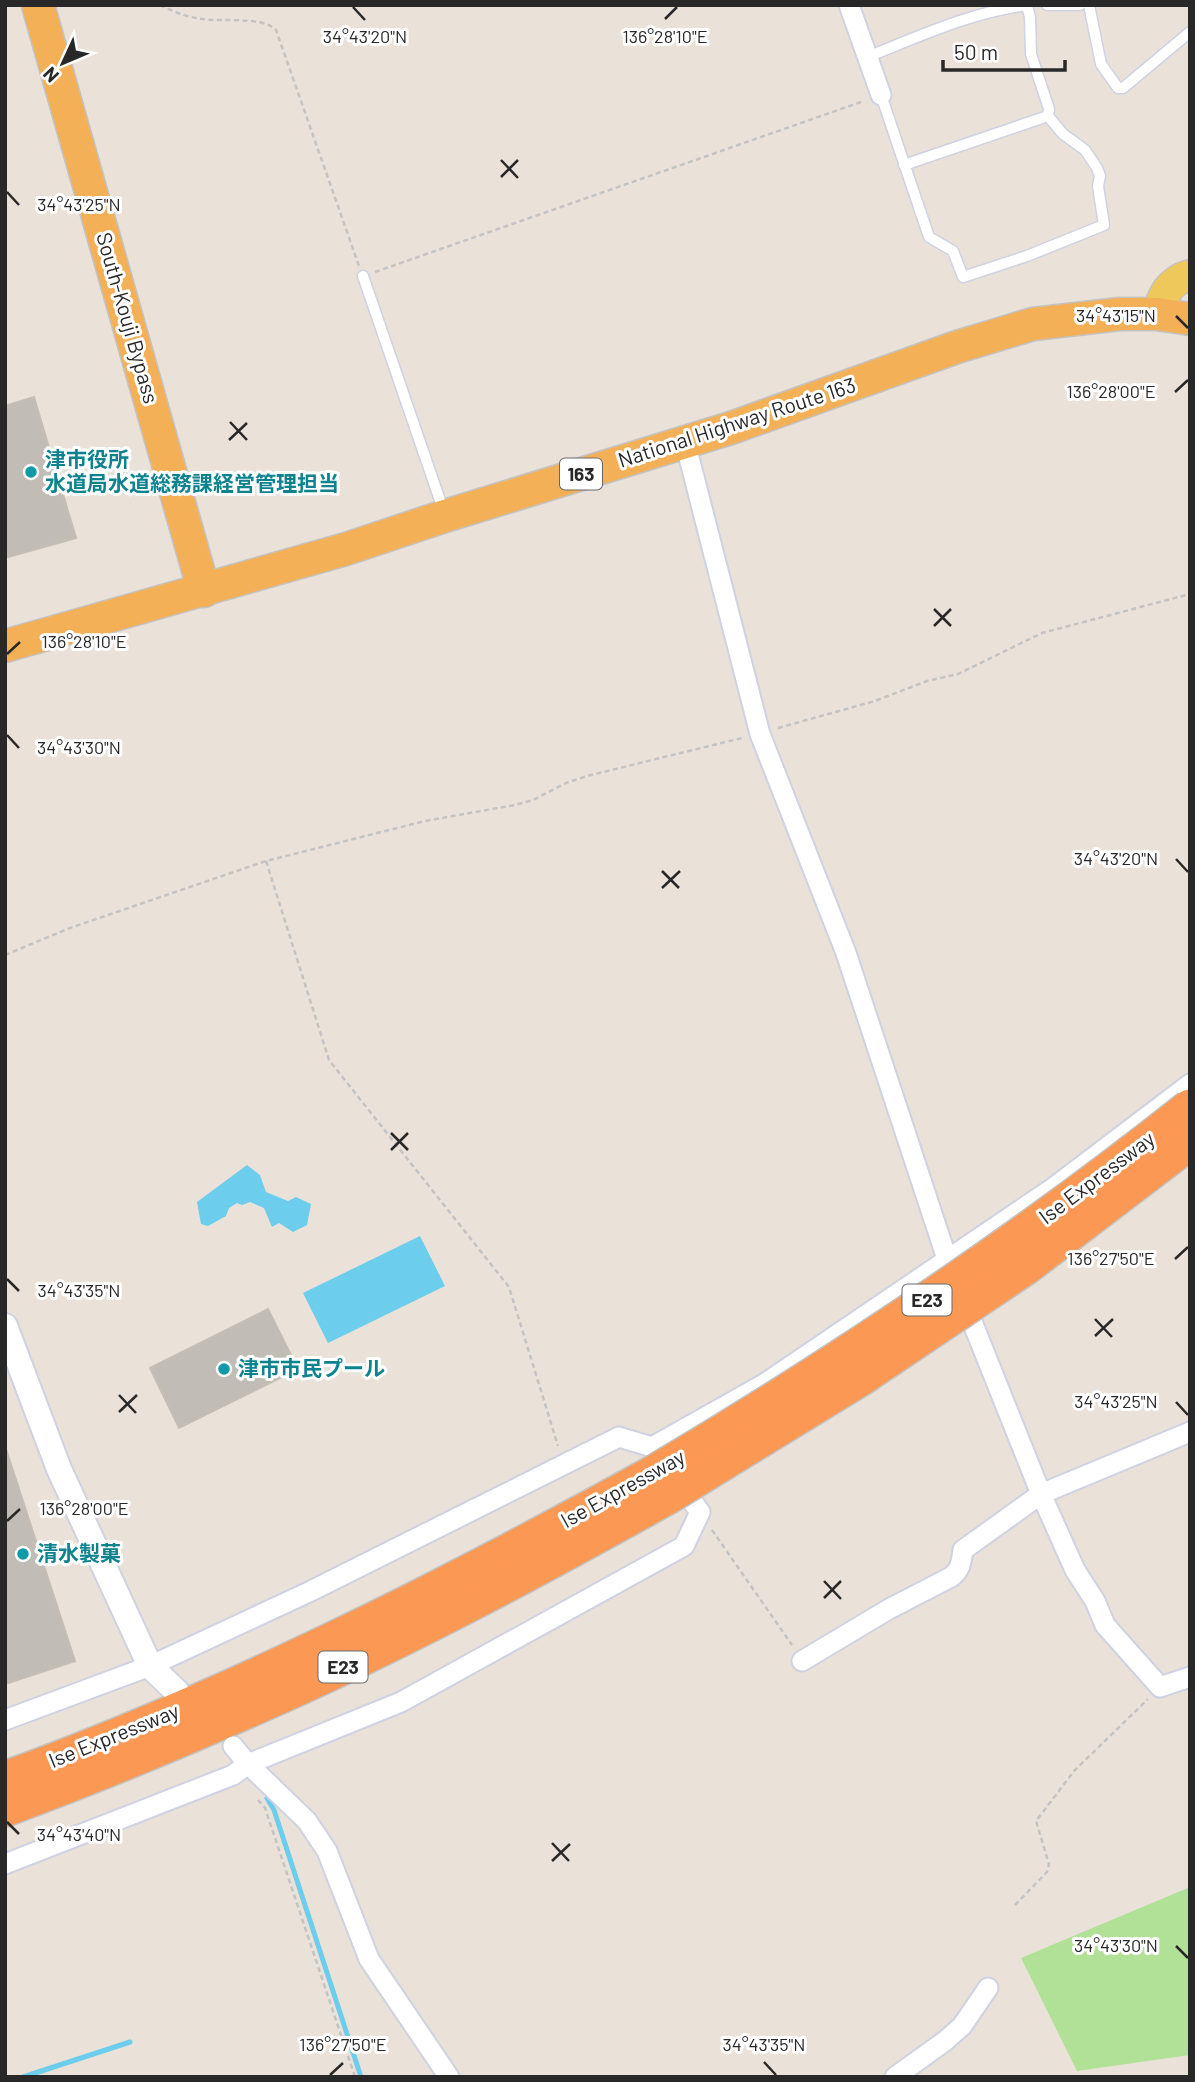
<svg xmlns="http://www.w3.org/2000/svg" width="1195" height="2082" font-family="Barlow,'Noto Sans JP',sans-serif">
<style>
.green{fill:#b1e196}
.water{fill:#6ccdec}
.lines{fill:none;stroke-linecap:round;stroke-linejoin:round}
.stream{stroke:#6ccdec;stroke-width:5}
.building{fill:#c2bcb6;stroke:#c5beb3;stroke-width:2}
.service-casing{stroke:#ced2e1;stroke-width:13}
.minor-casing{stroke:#ced2e1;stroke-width:23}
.tertiary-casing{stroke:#ced2e1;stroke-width:28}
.primary-casing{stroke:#c3c3c3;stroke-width:33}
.trunk-casing{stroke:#c3c3c3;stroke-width:35}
.motorway-casing{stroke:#c3c3c3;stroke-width:38}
.path{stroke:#c3c3c3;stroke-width:2.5;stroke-dasharray:5 3.5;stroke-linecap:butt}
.service{stroke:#fff;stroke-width:10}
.minor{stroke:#fff;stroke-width:19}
.tertiary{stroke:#fff;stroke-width:24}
.primary{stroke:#eec85b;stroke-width:30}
.trunk{stroke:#f4b057;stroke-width:32}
.motorway{stroke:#fb9853;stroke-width:35}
.motorway-bridge-casing{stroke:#c3c3c3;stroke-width:38;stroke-linecap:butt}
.motorway-bridge{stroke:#fb9853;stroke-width:35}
.ticks{fill:none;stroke:#282828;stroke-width:2.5}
.culture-dot{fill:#0f9aa8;stroke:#fff;stroke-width:2.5}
.labels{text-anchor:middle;stroke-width:6;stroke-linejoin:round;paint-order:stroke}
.shield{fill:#fff;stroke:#686868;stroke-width:2}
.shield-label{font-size:19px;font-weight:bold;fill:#282828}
.street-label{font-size:21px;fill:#282828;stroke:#fff}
.culture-label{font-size:21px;font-weight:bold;fill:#0d838f;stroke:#fff;text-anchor:start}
.ticks-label{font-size:18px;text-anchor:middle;fill:#282828;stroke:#fff;stroke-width:6;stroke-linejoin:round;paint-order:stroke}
</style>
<rect width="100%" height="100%" fill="#eae2d9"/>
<path class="green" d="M1190,1887V2055L1077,2071L1021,1958Z"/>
<g class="water">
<path d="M247,1165L260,1175L266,1192L288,1201L296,1197L311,1204L307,1225L293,1232L279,1223L272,1227L264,1208L250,1202L242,1205L237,1203L229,1208L226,1216L208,1226L201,1224L197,1202Z"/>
<path d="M420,1236L445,1286L328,1343L303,1293Z"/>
</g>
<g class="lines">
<g class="stream">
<path d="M267,1798L274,1810L361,2077"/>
<path d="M23,2077L130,2042"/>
</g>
</g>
<g class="building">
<path d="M34,397L76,538L5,558V406Z"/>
<path d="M268,1309L298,1369L179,1428L150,1368Z"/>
<path d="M5,1446L75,1661L5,1684Z"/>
</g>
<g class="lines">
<g class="service-casing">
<g id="service">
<path d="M1047,5H1080"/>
<path d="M1089,5L1101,64L1118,88H1123L1190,32"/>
<path d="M1027,6L1030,17L1031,54L1049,109L1048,116"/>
<path d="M867,57C920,36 971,12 1028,5"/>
<path d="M881,95L929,237L953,251L963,277L1027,256L1104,225L1098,186L1100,176L1097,168L1085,150L1063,134L1048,116L904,165"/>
<path d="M363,276L444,512"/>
</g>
</g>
<g class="minor-casing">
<g id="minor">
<path d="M849,5L881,95"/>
<path d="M685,442L760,734L846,953L947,1259L1041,1494L1075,1570L1095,1601L1105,1625L1160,1687L1190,1677"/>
<path d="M652,1447L764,1384L1053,1188L1190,1084"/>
<path d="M802,1661L889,1609L951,1577C961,1570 961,1562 963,1550L1041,1494L1190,1432"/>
<path d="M5,1720L150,1666L311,1591L619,1437L652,1447L700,1512L684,1546L401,1702L248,1764L233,1775L5,1864"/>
<path d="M233,1746L248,1764L307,1821L327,1851L369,1959L449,2077"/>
<path d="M895,2077L945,2041L962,2026L988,1988"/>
</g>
</g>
<g class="tertiary-casing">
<path id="tertiary" d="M5,1326L59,1469L150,1666L177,1692"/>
</g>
<g class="primary-casing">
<path id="primary" d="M1157,314C1163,295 1169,281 1190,275"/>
</g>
<g class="trunk-casing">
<g id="trunk">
<path d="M38,5L204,591"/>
<path d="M5,646L346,549L445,516L731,428L957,347L1033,324L1120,314H1157L1190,319"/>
</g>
</g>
<g class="motorway-casing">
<g id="motorway">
<path d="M5,1779C230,1697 443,1589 652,1474"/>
<path d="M5,1809C105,1772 203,1731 300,1687C425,1630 547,1564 667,1497"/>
</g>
</g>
<g class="path">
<path d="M160,5C174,12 187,17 202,19C222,22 263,16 276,30L359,266"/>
<path d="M375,272L864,101"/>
<path d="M778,728L875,701L927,681L958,674L1042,633L1190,594"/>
<path d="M266,861L329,1060L509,1287L558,1446"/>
<path d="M5,955L70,928L266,861L425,821L515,805L533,800L566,783L587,776L742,738"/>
<path d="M712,1530L792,1645"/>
<path d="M258,1800L265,1808L355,2077"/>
<path d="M1015,1905L1047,1872L1049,1864L1036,1821L1074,1771L1148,1699"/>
</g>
<use href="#service" class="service"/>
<use href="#minor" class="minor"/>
<use href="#tertiary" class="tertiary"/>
<use href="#primary" class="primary"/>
<use href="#trunk" class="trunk"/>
<use href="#motorway" class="motorway"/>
<g class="motorway-bridge-casing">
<g id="motorway-bridge">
<path d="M652,1474C839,1363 1019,1243 1190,1107"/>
<path d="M667,1497L861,1378L1026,1267L1190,1142"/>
</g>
</g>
<use href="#motorway-bridge" class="motorway-bridge"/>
</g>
<path class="ticks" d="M353,7L365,20M665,19L677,7M501,160L518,178M501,177L518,160M7,192L19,205M1176,316L1188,328M1175,392L1188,380M230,422L247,440M229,440L247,423M934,609L951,626M934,626L951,609M7,654L20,642M7,735L19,748M1176,859L1188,872M662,871L679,888M662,888L680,871M391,1133L408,1150M391,1150L408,1133M1175,1259L1188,1247M7,1279L19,1291M1095,1319L1112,1337M1095,1336L1113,1319M119,1395L136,1413M1176,1402L1188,1415M119,1412L137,1395M7,1521L20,1509M824,1581L841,1599M824,1598L841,1581M7,1822L19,1834M552,1843L569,1861M552,1861L570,1844M1176,1946L1188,1958M764,2062L776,2075M330,2075L343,2063"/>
<g class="culture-dot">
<circle cx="31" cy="472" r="7"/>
<circle cx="224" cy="1369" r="7"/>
<circle cx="23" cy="1554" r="7"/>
</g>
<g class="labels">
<g class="shield">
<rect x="560" y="458.5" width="42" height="31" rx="5"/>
<rect x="902.5" y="1284.5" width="49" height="31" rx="5"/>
<rect x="318.5" y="1651.5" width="49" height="31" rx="5"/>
</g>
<g class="shield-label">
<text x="581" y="481">163</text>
<text x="927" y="1307">E23</text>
<text x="343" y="1674">E23</text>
</g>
<g class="street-label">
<text transform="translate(127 318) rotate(74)" y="7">South-Kouji Bypass</text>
<text transform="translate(737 423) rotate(-18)" y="7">National Highway Route 163</text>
<text transform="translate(1097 1178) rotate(-37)" y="7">Ise Expressway</text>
<text transform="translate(623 1489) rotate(-29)" y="7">Ise Expressway</text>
<text transform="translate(114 1736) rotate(-22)" y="7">Ise Expressway</text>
</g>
<g class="culture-label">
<text x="45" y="467">津市役所<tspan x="45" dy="24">水道局水道総務課経営管理担当</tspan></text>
<text x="238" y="1376">津市市民プール</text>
<text x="37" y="1561">清水製菓</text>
</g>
</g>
<g class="ticks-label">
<text x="665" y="43">136°28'10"E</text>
<text x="365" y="43">34°43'20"N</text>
<text x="79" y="211">34°43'25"N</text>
<text x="1116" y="322">34°43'15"N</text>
<text x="1111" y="398">136°28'00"E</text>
<text x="84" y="648">136°28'10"E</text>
<text x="79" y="754">34°43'30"N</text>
<text x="1116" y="865">34°43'20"N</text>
<text x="1111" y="1265">136°27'50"E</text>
<text x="79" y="1297">34°43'35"N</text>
<text x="1116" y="1408">34°43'25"N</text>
<text x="84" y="1515">136°28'00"E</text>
<text x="79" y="1841">34°43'40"N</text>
<text x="1116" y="1952">34°43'30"N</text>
<text x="764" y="2051">34°43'35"N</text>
<text x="343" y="2051">136°27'50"E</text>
</g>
<rect width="1195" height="2082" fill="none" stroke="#282828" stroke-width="14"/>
<g transform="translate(63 63) rotate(226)" stroke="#ffffff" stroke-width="5" paint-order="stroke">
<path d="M0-5L12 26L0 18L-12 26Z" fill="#282828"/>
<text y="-10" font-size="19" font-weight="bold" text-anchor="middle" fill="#282828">N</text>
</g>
<path d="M943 60v10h122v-10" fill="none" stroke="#282828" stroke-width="3.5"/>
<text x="954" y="60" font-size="21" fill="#282828" stroke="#ffffff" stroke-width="5" paint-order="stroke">50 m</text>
</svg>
